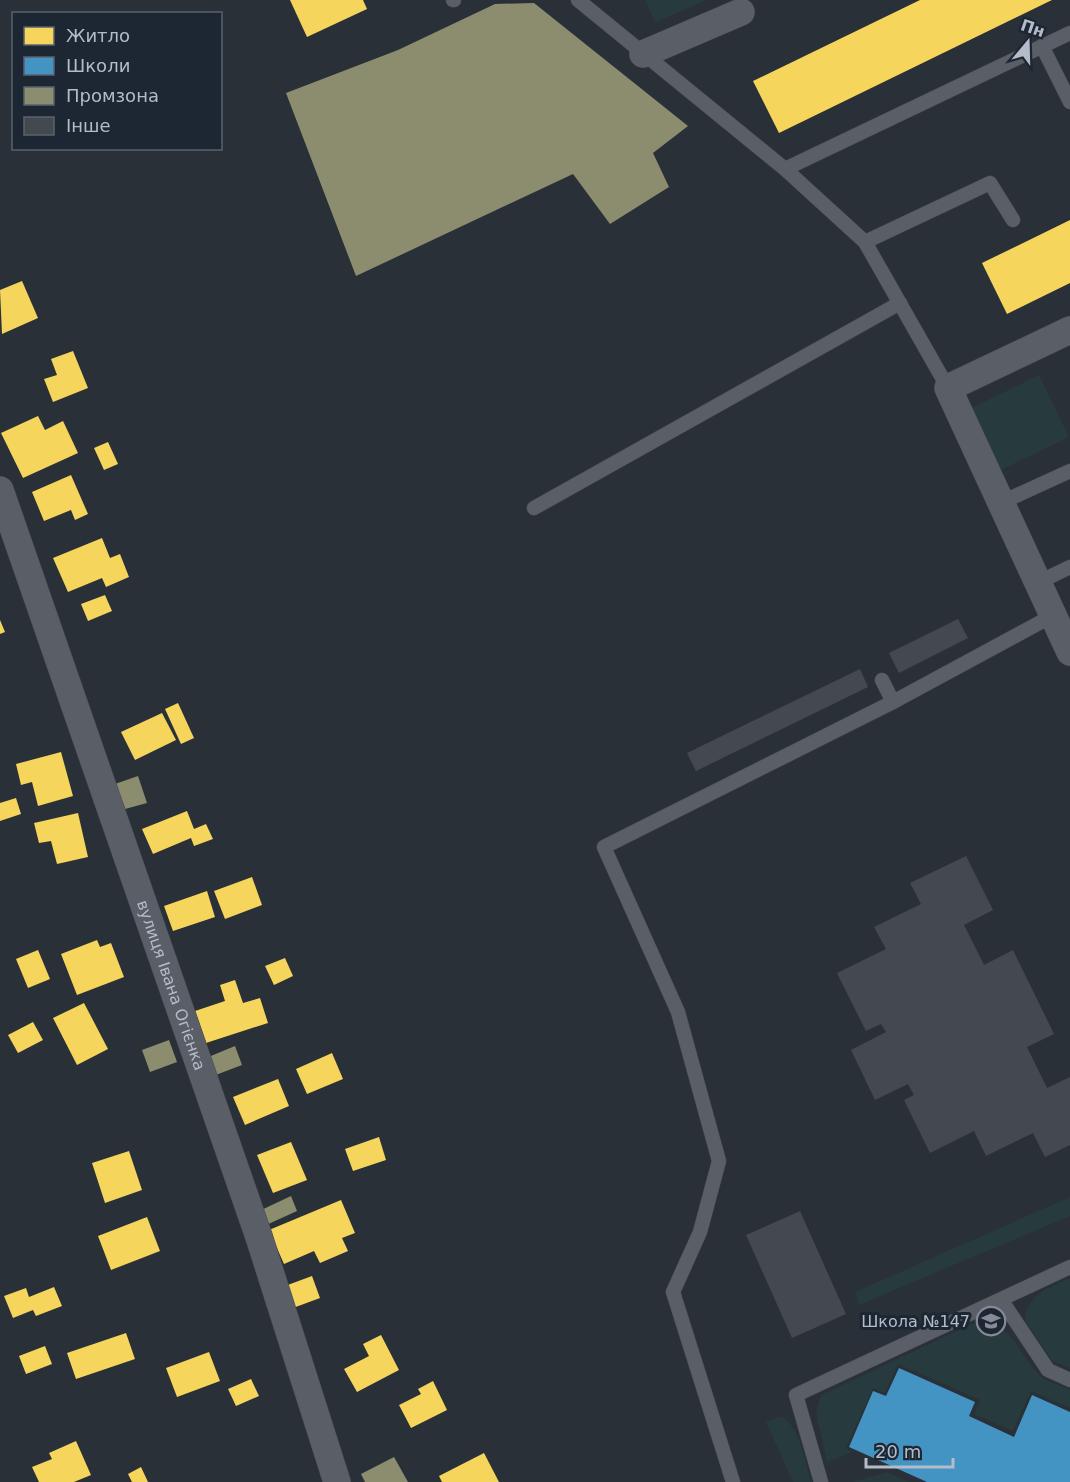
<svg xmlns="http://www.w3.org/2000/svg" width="1070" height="1482" font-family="'DejaVu Sans',sans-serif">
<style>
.green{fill:#273a3e}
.homes{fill:#f6d55c}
.schools{fill:#4393c3}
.industry{fill:#8c8c6e}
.building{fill:#444950}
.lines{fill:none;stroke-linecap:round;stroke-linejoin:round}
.service-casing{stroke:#484c53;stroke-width:15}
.minor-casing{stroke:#484c53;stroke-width:28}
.service{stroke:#5a5e66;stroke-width:14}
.minor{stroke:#5a5e66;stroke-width:27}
.labels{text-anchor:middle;stroke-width:6;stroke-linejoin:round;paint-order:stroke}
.street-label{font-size:16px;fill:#b4bcc9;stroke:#1d2633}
.poi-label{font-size:16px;fill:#b4bcc9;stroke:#1d2633;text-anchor:end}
</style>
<rect width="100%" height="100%" fill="#2a3038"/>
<g class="green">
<path d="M645,0H706L655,23Z"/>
<path d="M1039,375L1069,437L995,473L965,411Z"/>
<path d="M1070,1197V1216L859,1305L855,1292Z"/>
<path d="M1070,1278V1368L1052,1361L1025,1320C1028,1294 1048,1288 1070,1278Z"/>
<path d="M986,1322C1018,1330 1020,1359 1043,1378C1050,1383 1062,1386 1070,1390V1408L1031,1391L1013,1431L974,1414L980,1400L898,1364L885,1393L873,1388L846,1448L852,1452L827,1462L816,1412L821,1395L974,1323Z"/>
<path d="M780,1417C799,1422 806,1464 811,1482H793L766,1422Z"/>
<path d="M887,1472L909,1482H853Z"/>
</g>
<g class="homes">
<path d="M290,0H363L367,9L307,37Z"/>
<path d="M920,0H1052L779,133L753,81Z"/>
<path d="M1070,220V283L1007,314L982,263Z"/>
<path d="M22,281L38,318L2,334L0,290Z"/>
<path d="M73,351L88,388L53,402L44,379L57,375L51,359Z"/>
<path d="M38,416L45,430L63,421L78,453L23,478L1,433Z"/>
<path d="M108,442L118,464L104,470L94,448Z"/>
<path d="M71,475L88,514L75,520L71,510L44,521L32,492Z"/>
<path d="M102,538L110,558L120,554L129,577L106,587L102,578L68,592L53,558Z"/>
<path d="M105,595L112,611L88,621L81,604Z"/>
<path d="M0,620L5,632L0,634Z"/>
<path d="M178,703L194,738L181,744L165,709Z"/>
<path d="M162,713L176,740L135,760L121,732Z"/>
<path d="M61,752L73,796L38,806L32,782L21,785L16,764Z"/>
<path d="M16,798L21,814L0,821V803Z"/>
<path d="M187,811L194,829L206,824L213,839L194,846L191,838L153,854L142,829Z"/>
<path d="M78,813L88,857L57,864L51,841L39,843L34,823Z"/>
<path d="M252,877L262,905L225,919L214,891Z"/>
<path d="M207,891L215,917L173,931L164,906Z"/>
<path d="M97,940L100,947L111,943L124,977L77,995L61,954Z"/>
<path d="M38,950L50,979L28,988L16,959Z"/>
<path d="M285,958L293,976L274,985L265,966Z"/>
<path d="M235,980L243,1003L260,998L268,1023L206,1043L195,1011L225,1001L220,985Z"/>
<path d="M84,1003L108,1049L77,1065L53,1018Z"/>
<path d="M33,1022L43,1040L18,1053L8,1035Z"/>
<path d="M332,1053L343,1079L307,1094L296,1069Z"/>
<path d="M278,1079L289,1106L245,1125L233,1097Z"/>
<path d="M379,1137L386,1160L353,1171L345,1149Z"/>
<path d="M291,1142L307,1180L273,1193L257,1155Z"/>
<path d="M129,1151L142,1190L105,1203L92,1163Z"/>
<path d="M341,1200L355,1233L342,1238L348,1251L320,1263L314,1251L284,1264L269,1230Z"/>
<path d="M147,1217L160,1251L111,1270L98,1236Z"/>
<path d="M312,1276L320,1298L293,1308L285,1286Z"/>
<path d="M54,1287L62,1306L36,1316L33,1310L13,1318L4,1296L26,1288L29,1297Z"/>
<path d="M126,1333L135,1359L76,1379L67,1353Z"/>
<path d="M381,1335L399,1370L357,1392L344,1369L369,1356L363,1344Z"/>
<path d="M45,1346L52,1364L26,1374L19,1356Z"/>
<path d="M209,1352L220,1381L177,1397L166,1368Z"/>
<path d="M251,1379L259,1396L236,1406L228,1389Z"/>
<path d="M433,1381L447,1410L411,1428L399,1405L421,1394L418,1389Z"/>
<path d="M76,1441L91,1475L74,1482H39L32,1467L52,1459L49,1453Z"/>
<path d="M484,1453L499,1482H442L439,1476Z"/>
<path d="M141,1467L148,1482H132L128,1474Z"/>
</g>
<path class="schools" d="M899,1368L975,1402L969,1416L1014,1437L1032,1395L1070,1412V1482H927L849,1447L873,1391L886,1396Z"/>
<g class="industry">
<path d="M534,3L688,126L653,153L669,187L610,224L573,174L356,276L286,93L398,50L495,4Z"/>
<path d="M138,776L147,803L125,809L115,784Z"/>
<path d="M169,1040L177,1062L150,1072L142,1050Z"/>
<path d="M235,1046L242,1065L213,1076L206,1058Z"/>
<path d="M291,1196L297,1211L264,1226L257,1212Z"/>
<path d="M394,1457L408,1482H365L361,1474Z"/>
</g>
<g class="building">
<path d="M958,619L968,638L899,673L889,653Z"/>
<path d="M860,669L868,687L696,771L687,753Z"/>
<path d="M966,856L993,910L964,925L984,965L1013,950L1054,1034L1027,1047L1047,1088L1070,1077V1145L1045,1157L1033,1133L986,1156L974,1131L930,1153L904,1100L914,1095L908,1084L875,1100L851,1050L886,1032L881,1024L866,1031L837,973L886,949L874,927L921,904L910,883Z"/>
<path d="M800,1211L846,1314L792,1338L746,1235Z"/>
</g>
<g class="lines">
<g class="service-casing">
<g id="service">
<path d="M453,0H454"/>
<path d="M578,0L785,169L865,242L948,388"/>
<path d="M1042,46L1070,102"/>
<path d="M785,169L1070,33"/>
<path d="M865,242L990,183L1013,220"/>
<path d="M1000,503L1070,471"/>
<path d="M534,508L900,303"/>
<path d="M1037,583L1070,567"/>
<path d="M882,680L893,702L1052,616"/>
<path d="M1002,1301L1048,1370L1070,1380"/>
<path d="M733,1482L673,1292L700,1232L719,1161L678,1012L604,847L893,702"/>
<path d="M821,1482L796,1395L1070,1267"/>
</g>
</g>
<g class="minor-casing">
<g id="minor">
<path d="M643,54L741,12"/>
<path d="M1070,330L948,388L1070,652"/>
<path id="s1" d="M0,490L259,1237L337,1482"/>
</g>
</g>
<use href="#service" class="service"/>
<use href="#minor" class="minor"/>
</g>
<defs>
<g id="school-ring" transform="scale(1.5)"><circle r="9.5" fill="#1d2633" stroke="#848b96" stroke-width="1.5"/><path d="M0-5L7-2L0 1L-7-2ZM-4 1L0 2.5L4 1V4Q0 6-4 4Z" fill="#848b96"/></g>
</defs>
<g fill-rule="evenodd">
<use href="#school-ring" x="991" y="1321"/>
</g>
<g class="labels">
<g class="street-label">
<text dy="6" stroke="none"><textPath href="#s1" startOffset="524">вулиця Івана Огієнка</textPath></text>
</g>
<g class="poi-label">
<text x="970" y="1327">Школа №147</text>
</g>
</g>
<rect x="12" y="12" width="210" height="138" fill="#1d2633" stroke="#59626f" stroke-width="1.5"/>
<rect x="24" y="27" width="30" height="18" fill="#f6d55c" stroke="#59626f" stroke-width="1.5"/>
<text x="66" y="42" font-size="18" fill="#b4bcc9">Житло</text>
<rect x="24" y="57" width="30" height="18" fill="#4393c3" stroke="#59626f" stroke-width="1.5"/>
<text x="66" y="72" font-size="18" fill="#b4bcc9">Школи</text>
<rect x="24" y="87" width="30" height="18" fill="#8c8c6e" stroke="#59626f" stroke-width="1.5"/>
<text x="66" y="102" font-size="18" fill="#b4bcc9">Промзона</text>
<rect x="24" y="117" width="30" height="18" fill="#444950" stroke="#59626f" stroke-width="1.5"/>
<text x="66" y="132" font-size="18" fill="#b4bcc9">Інше</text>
<g transform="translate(1028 42) rotate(19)" stroke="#1d2633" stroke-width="4.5" paint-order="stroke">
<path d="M0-4.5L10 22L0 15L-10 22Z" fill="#b4bcc9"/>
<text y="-9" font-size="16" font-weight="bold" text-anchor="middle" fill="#b4bcc9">Пн</text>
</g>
<path d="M866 1458v9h87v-9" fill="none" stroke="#b4bcc9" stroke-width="3"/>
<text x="875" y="1458" font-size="18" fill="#b4bcc9" stroke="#1d2633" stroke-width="4.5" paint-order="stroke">20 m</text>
</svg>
